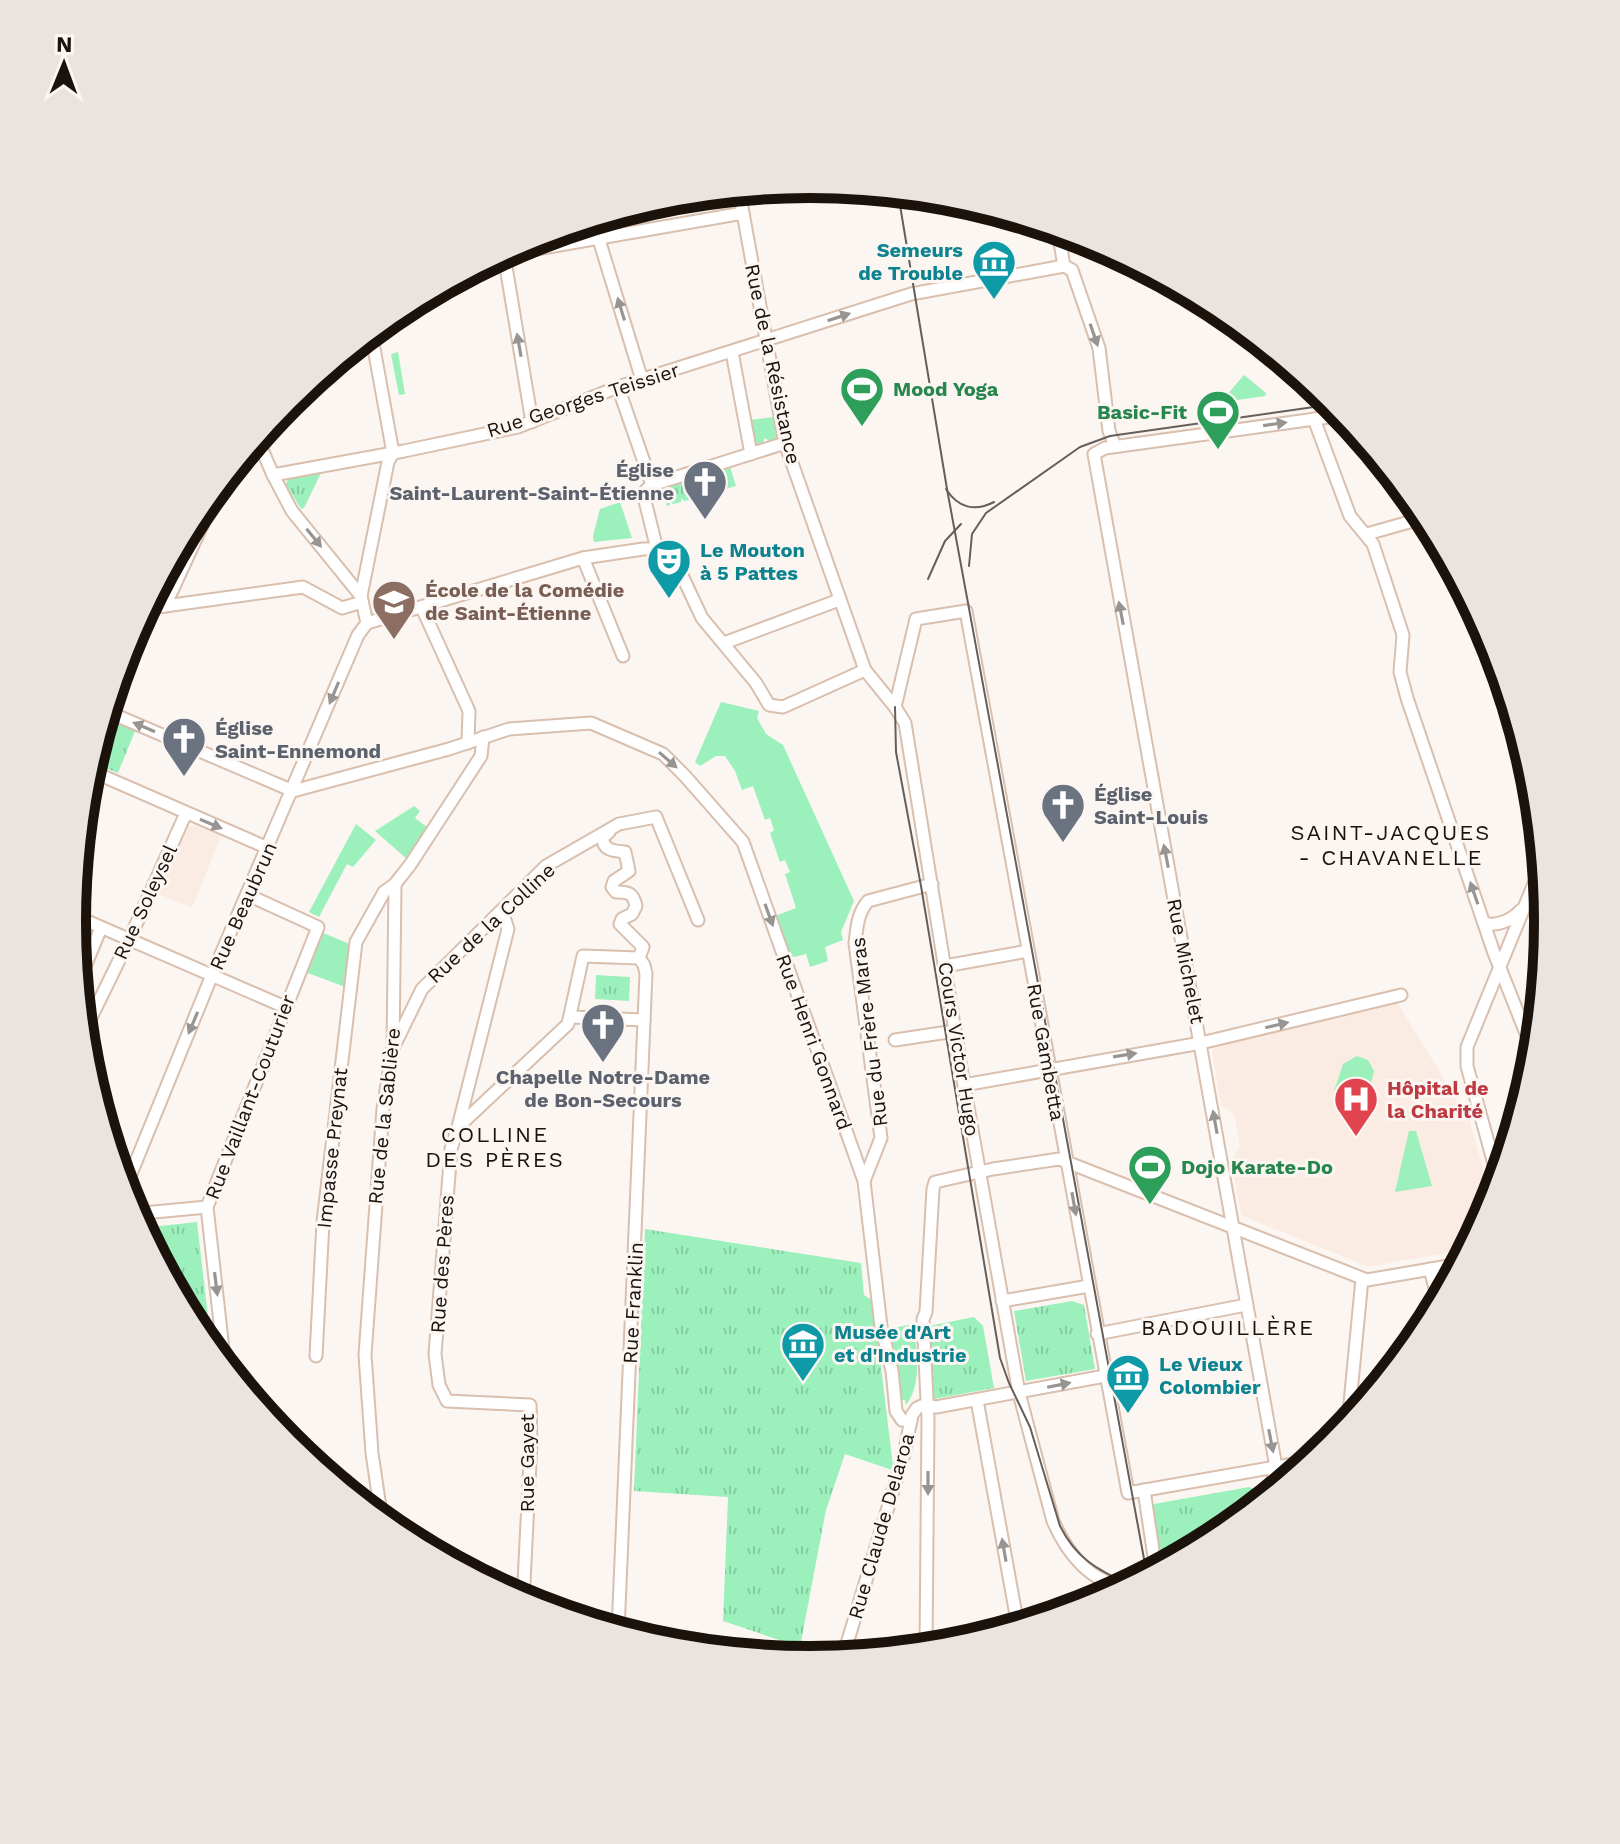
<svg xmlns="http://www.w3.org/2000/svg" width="1620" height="1844" font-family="'Work Sans',sans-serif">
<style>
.built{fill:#fbece3}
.green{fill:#9bf0bb}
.park{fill:url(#park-tufts)}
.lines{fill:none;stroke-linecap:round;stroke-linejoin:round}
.street-casing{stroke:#d9bfad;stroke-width:15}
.street{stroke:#fff;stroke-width:11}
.tram{stroke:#665e59;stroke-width:2}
.oneway{fill:#989492}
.labels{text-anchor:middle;stroke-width:6;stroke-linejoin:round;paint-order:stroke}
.culture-label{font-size:20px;font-weight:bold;fill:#0d838f;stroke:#fcf6f3;text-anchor:start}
.street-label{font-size:20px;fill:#1b120c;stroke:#fcf6f3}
.leisure-label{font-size:20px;font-weight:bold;fill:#27864d;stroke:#fcf6f3;text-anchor:start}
.worship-label{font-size:20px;font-weight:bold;fill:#5b616d;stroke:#fcf6f3;text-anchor:start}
.education-label{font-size:20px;font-weight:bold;fill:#785e54;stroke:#fcf6f3;text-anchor:start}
.health-label{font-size:20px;font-weight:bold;fill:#be3a42;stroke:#fcf6f3;text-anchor:start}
.neighbourhood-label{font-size:22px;letter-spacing:2px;fill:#1b120c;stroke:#fcf6f3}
.rim{fill:none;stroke:#1b120c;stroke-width:10}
</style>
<defs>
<pattern id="park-tufts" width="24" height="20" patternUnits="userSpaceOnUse" patternTransform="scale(2)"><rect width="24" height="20" fill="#9bf0bb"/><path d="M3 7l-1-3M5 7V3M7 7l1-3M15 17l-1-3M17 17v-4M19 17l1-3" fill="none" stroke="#85cda0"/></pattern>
</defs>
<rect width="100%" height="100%" fill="#fcf6f3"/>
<g class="built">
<path d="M194,825L221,836L192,908L158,894L187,828Z"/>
<path d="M1397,1002L1470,1121L1492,1203L1468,1249L1368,1267L1241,1215L1231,1161L1240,1147L1234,1115L1221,1105L1212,1051L1215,1046Z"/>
</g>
<g class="green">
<path d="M398,352L405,394L399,395L391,354Z"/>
<path d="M1244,375L1266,393L1265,396L1224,402L1225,397Z"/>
<path d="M773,417L777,438L769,441L765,438L763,443L755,444L751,420Z"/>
<path d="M730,467L736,486L721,490L717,478L712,479L710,473Z"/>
<path d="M620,502L632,538L594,542L593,536L600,509Z"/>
<path d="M721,702L759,711L757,718L766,734L783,745L854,901L841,932L843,940L825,947L828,961L810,967L806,954L790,958L775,916L796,908L785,874L790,872L785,860L780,862L770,833L774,830L770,818L765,820L753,786L742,790L735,771L725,756H716L700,766L695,762Z"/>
<path d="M414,806L420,811L415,818L428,828L407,859L375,831Z"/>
<path d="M356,824L376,840L353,867L347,864L319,917L309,912Z"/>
<path d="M321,932L352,945L348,988L305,972Z"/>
<path d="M1357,1056L1368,1060L1374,1071L1367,1101L1334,1091L1343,1064Z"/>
<path d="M1409,1131H1416L1432,1186L1395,1192Z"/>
<path d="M914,1324C916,1350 923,1383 906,1405L905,1400H900L898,1363L889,1332L892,1328Z"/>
</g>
<g class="park">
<path d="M322,471L304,508L301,509L286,484L289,477Z"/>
<path d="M702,475L707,495L700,497L698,492L699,497L691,500L689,495L690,500L684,501L682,498L681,502L673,504L670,501V505L667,506L663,492L666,486Z"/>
<path d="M104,718L135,731L118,773L91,762Z"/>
<path d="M1531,768L1537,819L1523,770Z"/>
<path d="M596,975L630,977L629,1001L595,999Z"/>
<path d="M197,1222L212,1351L196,1332L141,1228Z"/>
<path d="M645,1229L861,1263L864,1295L873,1301L893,1466L892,1470L845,1454L826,1510L800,1647L723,1621L728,1497L634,1491Z"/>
<path d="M1072,1301L1084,1305L1095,1369L1026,1381L1014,1311Z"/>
<path d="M974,1317L983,1326L994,1388L934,1399L929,1326Z"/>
<path d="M1249,1487L1258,1491L1261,1502C1239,1520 1191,1563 1162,1560L1152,1511L1154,1504Z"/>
</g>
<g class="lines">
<g class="street-casing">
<g id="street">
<path d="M739,191L785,443L865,670L895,707L905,723L961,1068L1019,1393L1053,1521C1066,1551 1091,1586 1128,1585"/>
<path d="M593,220L642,380"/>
<path d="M1058,230L1064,266"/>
<path d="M504,255L532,422"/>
<path d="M497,256L743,213"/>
<path d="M1064,266L1072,270L1099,348L1109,431L1115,446"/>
<path d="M371,332L393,453"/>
<path d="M732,352L751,454"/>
<path d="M618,387L652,485"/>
<path d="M1314,419L1350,516L1373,544L1403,635L1400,672L1407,698L1494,953L1535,1056"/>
<path d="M257,438L273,475L292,511L361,596L367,623"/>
<path d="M273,475L404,451L518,427L618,387L911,294L1064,266"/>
<path d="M652,485L785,443"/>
<path d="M652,485L646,490L645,501L657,549"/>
<path d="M1367,534L1427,517"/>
<path d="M583,558L623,656"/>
<path d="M361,596L388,462L393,453"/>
<path d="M165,606L303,587L342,608L362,602"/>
<path d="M145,608L165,606L223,480"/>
<path d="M422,608L469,711L468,743"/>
<path d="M367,623L583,558L643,549H657L671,558L678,567L702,618L756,683L769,705L783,707L865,670"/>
<path d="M724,643L839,600"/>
<path d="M895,707L916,619L966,611L1128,1493L1310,1461"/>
<path d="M106,711L293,791"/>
<path d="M89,770L268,848"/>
<path d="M293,791L449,749L509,729L591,723L663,754L685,776L743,842L864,1181L881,1326L892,1371L896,1411L902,1420L911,1421"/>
<path d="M609,832L603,837C602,851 615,851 625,852L629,871L614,881L612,887L616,892C629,892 633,893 636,906L632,914L622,919L620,924L643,947L639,958"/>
<path d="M73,915L285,1007"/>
<path d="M1484,923C1497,927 1512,920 1521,910"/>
<path d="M945,966L1028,951"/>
<path d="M78,983L101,928"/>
<path d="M572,1017L644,1020"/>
<path d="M83,1034L129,940L186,813"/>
<path d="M895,1040L955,1031"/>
<path d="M395,1044L422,989L546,866L619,824L656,817L698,920"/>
<path d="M964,1085L1201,1043L1401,995"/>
<path d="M458,1127L508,929L502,911"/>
<path d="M864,1181L881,1138L855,943C857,928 857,914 868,901L932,884"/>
<path d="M1499,1182L1467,1066V1047L1542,864"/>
<path d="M124,1191L212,975L358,635L367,623"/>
<path d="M133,1214L207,1207"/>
<path d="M1430,1269L1439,1303"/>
<path d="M1002,1301L1089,1286"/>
<path d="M1097,1334L1246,1305"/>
<path d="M316,1356L323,1222L356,942L384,892L395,884L410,865L481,756L483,737"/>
<path d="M225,1367L207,1207L318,927L248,895"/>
<path d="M977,1400L1018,1626"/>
<path d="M1348,1424L1362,1279"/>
<path d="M1144,1490L1156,1570"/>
<path d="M1274,1491L1272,1482L1276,1467L1094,454L1105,448L1344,415"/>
<path d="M382,1521L372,1453L365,1355L383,1109L393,1048L395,884"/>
<path d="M523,1602L531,1443L530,1405L447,1401L439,1385L435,1354L451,1149L458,1127L568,1024L583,956L639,958L644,965L646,974L618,1631"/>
<path d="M926,1649L928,1420L923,1319L926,1312L933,1189L935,1182L993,1169L1059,1159L1367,1280L1460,1264"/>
<path d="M843,1657L904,1454L912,1415L917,1408L924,1405L936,1407L1105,1376"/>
</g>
</g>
<use href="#street" class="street"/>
<g class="tram">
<path d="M898,193L947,489L1147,1575"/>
<path d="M946,489C958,508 975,512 994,502"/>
<path d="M969,566L972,534L986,513L1080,447L1110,436L1335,404"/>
<path d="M928,579L945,541L961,524"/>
<path d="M895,707L896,752L921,886L1000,1358L1009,1383L1030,1427L1060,1526C1076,1558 1097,1570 1129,1584"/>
</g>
</g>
<defs><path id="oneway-solid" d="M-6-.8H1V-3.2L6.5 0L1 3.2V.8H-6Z" transform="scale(2)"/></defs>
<g class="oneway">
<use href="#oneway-solid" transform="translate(621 309) rotate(-107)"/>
<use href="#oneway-solid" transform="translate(839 317) rotate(-18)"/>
<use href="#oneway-solid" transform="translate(1094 335) rotate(71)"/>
<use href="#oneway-solid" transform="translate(519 345) rotate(-100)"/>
<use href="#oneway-solid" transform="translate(1275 424) rotate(-8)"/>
<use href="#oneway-solid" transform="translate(314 538) rotate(51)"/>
<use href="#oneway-solid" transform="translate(1121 613) rotate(-101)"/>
<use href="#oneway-solid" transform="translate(334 693) rotate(113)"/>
<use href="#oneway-solid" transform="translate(144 727) rotate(-157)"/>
<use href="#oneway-solid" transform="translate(668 760) rotate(41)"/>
<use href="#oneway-solid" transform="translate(211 824) rotate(23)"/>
<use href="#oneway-solid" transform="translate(1166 856) rotate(-101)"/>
<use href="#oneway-solid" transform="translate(1474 893) rotate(-109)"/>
<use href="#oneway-solid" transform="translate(769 915) rotate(70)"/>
<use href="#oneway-solid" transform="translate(193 1023) rotate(113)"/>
<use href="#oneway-solid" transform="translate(1277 1025) rotate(-13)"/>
<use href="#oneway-solid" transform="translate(1125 1055) rotate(-9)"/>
<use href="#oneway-solid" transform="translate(1215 1122) rotate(-100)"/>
<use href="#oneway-solid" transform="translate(1074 1204) rotate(80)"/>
<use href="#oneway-solid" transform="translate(216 1284) rotate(83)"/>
<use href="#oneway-solid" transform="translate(1059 1385) rotate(-11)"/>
<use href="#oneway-solid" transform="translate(1271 1441) rotate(79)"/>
<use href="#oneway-solid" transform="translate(928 1483) rotate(90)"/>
<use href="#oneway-solid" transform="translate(1004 1550) rotate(-100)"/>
</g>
<defs>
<g id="museum-pin" transform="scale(2.3)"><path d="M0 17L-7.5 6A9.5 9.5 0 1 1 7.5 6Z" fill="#0f9aa8" stroke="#fcf6f3"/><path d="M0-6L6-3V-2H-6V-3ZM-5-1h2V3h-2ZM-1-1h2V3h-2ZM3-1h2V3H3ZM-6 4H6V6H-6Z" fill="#fff"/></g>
<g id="stadium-pin" transform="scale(2.3)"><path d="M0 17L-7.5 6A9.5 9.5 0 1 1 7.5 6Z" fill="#2e9e5b" stroke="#fcf6f3"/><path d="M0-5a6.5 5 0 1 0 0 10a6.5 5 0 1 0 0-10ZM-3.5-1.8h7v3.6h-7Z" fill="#fff"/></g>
<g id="church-pin" transform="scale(2.3)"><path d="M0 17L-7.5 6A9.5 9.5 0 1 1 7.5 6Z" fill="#6b7280" stroke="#fcf6f3"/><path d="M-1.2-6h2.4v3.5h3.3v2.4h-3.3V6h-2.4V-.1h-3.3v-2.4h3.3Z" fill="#fff"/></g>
<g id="theatre-pin" transform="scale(2.3)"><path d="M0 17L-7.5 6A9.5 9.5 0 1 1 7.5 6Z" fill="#0f9aa8" stroke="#fcf6f3"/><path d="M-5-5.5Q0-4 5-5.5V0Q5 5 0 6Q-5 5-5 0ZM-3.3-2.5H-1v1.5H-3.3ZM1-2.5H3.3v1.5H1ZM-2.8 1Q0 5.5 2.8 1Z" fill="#fff"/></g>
<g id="university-pin" transform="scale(2.3)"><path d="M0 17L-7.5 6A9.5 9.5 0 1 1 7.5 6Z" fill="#8d6e63" stroke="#fcf6f3"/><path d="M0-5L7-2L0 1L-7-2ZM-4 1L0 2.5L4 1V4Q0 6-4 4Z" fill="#fff"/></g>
<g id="hospital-pin" transform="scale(2.3)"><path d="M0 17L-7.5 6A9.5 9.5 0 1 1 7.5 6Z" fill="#e0444e" stroke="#fcf6f3"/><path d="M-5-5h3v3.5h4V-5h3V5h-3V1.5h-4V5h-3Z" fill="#fff"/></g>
</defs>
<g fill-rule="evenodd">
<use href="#museum-pin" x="994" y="262"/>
<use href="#stadium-pin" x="862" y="389"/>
<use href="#stadium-pin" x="1218" y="412"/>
<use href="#church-pin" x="705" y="482"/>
<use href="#theatre-pin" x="669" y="561"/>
<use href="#university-pin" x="394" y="602"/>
<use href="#church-pin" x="184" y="739"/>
<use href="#church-pin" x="1063" y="805"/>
<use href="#church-pin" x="603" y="1025"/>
<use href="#hospital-pin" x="1356" y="1099"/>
<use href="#stadium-pin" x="1150" y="1167"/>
<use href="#museum-pin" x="803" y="1344"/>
<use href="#museum-pin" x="1128" y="1376"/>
</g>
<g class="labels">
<g class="culture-label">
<text x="963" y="257" text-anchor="end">Semeurs<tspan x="963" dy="23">de Trouble</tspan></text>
<text x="700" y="557">Le Mouton<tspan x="700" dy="23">à 5 Pattes</tspan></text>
<text x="834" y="1339">Musée d'Art<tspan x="834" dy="23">et d'Industrie</tspan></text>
<text x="1159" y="1371">Le Vieux<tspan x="1159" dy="23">Colombier</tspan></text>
</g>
<g class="street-label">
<text transform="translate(773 364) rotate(78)" y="7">Rue de la Résistance</text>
<text transform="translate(583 400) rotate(-18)" y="7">Rue Georges Teissier</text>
<text transform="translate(145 902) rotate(-65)" y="7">Rue Soleysel</text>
<text transform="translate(243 906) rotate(-66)" y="7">Rue Beaubrun</text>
<text transform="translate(491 923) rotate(-43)" y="7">Rue de la Colline</text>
<text transform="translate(1186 961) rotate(79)" y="7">Rue Michelet</text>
<text transform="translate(869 1032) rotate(-97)" y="7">Rue du Frère Maras</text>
<text transform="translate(814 1042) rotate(70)" y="7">Rue Henri Gonnard</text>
<text transform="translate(959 1049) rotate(81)" y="7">Cours Victor Hugo</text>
<text transform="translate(1046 1052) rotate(80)" y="7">Rue Gambetta</text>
<text transform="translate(250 1097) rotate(-69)" y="7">Rue Vaillant-Couturier</text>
<text transform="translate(384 1116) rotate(-84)" y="7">Rue de la Sablière</text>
<text transform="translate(332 1148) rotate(-84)" y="7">Impasse Preynat</text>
<text transform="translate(442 1264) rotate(-86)" y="7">Rue des Pères</text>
<text transform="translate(633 1303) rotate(-87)" y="7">Rue Franklin</text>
<text transform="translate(527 1463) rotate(-90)" y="7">Rue Gayet</text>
<text transform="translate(881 1526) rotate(-74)" y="7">Rue Claude Delaroa</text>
</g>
<g class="leisure-label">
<text x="893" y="396">Mood Yoga</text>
<text x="1187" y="419" text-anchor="end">Basic-Fit</text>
<text x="1181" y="1174">Dojo Karate-Do</text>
</g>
<g class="worship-label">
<text x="674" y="477" text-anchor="end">Église<tspan x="674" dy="23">Saint-Laurent-Saint-Étienne</tspan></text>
<text x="215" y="735">Église<tspan x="215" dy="23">Saint-Ennemond</tspan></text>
<text x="1094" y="801">Église<tspan x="1094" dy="23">Saint-Louis</tspan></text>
<text x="603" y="1084" text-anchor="middle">Chapelle Notre-Dame<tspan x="603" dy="23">de Bon-Secours</tspan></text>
</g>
<g class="education-label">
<text x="425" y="597">École de la Comédie<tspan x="425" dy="23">de Saint-Étienne</tspan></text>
</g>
<g class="health-label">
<text x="1387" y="1095">Hôpital de<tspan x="1387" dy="23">la Charité</tspan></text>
</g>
<g class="neighbourhood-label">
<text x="1391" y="840">SAINT-JACQUES<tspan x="1391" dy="25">- CHAVANELLE</tspan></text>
<text x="495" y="1142">COLLINE<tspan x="495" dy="25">DES PÈRES</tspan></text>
<text x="1228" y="1335">BADOUILLÈRE</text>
</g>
</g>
<path d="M0 0H1620V1844H0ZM86 922a724 724 0 1 1 1448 0a724 724 0 1 1-1448 0Z" fill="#eae4e1" fill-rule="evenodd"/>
<path class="rim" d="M86 922a724 724 0 1 1 1448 0a724 724 0 1 1-1448 0Z"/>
<g transform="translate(64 64) rotate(1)" stroke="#fcf6f3" stroke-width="6" paint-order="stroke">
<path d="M0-6L14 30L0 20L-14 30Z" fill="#1b120c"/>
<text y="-12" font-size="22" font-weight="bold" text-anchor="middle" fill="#1b120c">N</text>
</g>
</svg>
